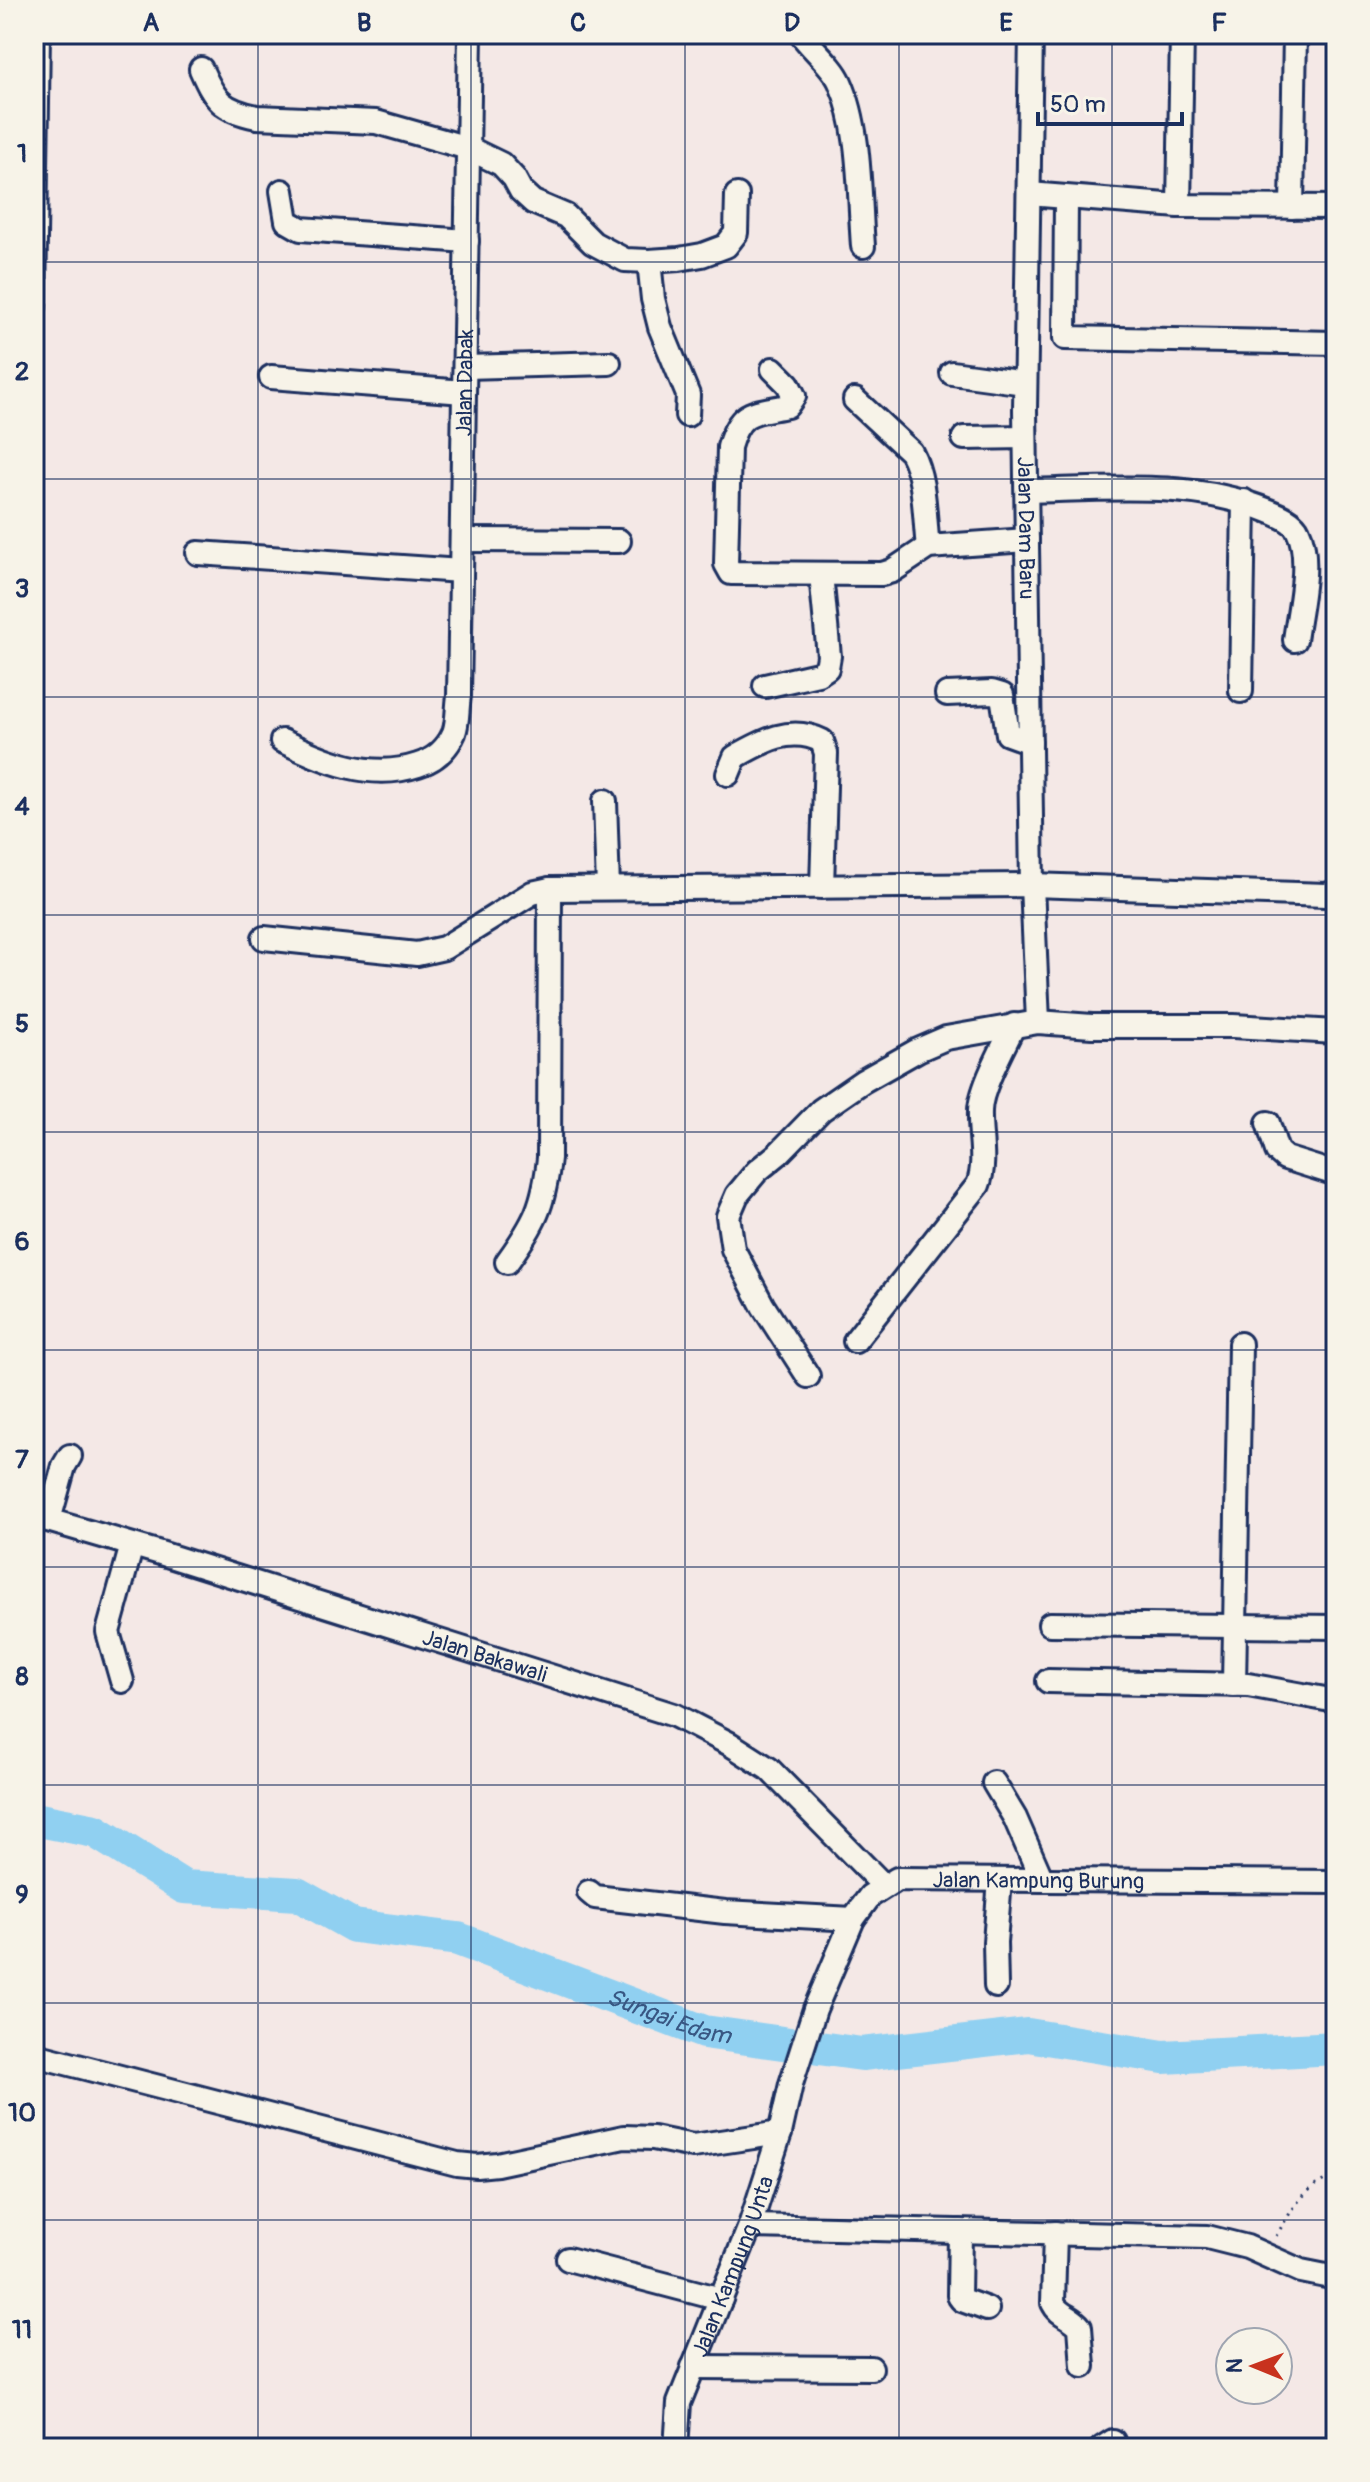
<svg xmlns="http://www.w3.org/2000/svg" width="1370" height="2482" font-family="Pangolin,sans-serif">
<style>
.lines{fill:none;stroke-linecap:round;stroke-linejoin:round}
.river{stroke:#90d0f1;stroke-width:34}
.minor-casing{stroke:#1b2f5e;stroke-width:28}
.path{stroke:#1b2f5e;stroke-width:3;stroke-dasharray:2 6;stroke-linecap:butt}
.minor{stroke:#f7f3e8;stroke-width:22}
.grid{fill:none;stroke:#1b2f5e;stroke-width:2;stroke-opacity:0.55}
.labels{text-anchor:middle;stroke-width:6;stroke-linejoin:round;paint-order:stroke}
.street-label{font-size:22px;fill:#1b2f5e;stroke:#f7f3e8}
.water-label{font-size:24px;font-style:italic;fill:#385783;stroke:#f7f3e8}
.neatline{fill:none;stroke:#1b2f5e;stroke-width:3}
.grid-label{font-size:26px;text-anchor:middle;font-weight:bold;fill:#1b2f5e}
</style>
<rect width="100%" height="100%" fill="#f4e8e6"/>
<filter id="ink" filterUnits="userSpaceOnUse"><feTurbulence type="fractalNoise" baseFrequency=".0125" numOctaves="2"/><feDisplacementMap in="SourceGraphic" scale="16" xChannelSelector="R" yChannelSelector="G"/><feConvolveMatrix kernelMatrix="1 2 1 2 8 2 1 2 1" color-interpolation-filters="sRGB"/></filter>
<g filter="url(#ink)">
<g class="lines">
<path class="river" id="s1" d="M34,1819L95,1831L184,1887L297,1894L354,1926L458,1939L704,2032L862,2054L1028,2035L1163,2057L1336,2048"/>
<g class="minor-casing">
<g id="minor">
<path d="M801,34C812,49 833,66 840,82C861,129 859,195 863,246"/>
<path id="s2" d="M1031,34L1025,410L1032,885L1038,1022"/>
<path d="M201,69C215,101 222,110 257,117L376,122L468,148L501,164L514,178L521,191L533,202L566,216L593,243L625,260L649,261L679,259L702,255L726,246L736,233L737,195"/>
<path d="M282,191L287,221L301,229L467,241"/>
<path d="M1029,194L1179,206L1336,207"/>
<path d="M1066,198L1065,338L1336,343"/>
<path d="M1179,206L1182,34"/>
<path d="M1292,207L1295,34"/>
<path d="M649,261L653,299L660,327L688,395L687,415"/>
<path d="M34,306L38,34"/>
<path d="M466,367L609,363"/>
<path d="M773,369L788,384L794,396L787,406C753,413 740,409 729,447L726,564L731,573L882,574L892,571L928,547L1027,540"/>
<path d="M952,373L1025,383"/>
<path d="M271,377L464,392"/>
<path d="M855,400L911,452C926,480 924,516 928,547"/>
<path d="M964,438L1025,437"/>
<path d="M1027,491C1108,489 1193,480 1269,511C1279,515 1294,521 1298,531C1312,559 1299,609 1295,640"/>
<path d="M462,540L619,541"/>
<path d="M198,553L461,571"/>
<path d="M765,686L818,674L827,668L829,656L821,574"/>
<path d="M1241,691L1244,501"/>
<path d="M947,694L992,692L1002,695L1008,734L1030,742"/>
<path id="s3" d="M282,741C326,761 370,781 418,765C434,760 447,749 454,733C458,723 457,708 459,696L470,34"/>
<path d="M728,774L735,757C763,741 791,725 822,741L826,753L822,887"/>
<path d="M605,801L608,888"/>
<path d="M264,938L417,954L444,948L532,893L550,889L1032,885L1326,895L1336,892"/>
<path d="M1268,1123L1277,1151L1285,1158L1336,1174"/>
<path d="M507,1262C535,1223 544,1206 549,1158L550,889"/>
<path d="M855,1341L978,1185C987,1162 979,1136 980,1111C980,1089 1004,1046 1014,1025"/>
<path d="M808,1376L763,1306L733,1249L728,1216L737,1195L757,1171L778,1154L821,1110L863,1081L918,1050L946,1038L1038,1022L1092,1026H1233L1336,1032"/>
<path id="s4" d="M34,1516L157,1552L674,1715L730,1744L769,1769L884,1886"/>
<path d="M49,1520L64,1466L70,1456"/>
<path d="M1050,1624L1336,1627"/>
<path d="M122,1681L108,1632L132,1545"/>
<path d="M1048,1681L1248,1685L1336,1701"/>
<path d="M1234,1685L1240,1344"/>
<path d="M994,1783L1015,1818L1042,1880"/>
<path d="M589,1892L595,1897L725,1912L853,1919"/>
<path d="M996,1986L995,1942L1000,1880"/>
<path d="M39,2056L457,2164L477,2166L497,2164L624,2137L653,2138L693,2146L780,2133"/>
<path d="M750,2226L1207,2237L1247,2247L1301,2271L1336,2278"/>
<path d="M960,2231L959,2296L962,2300L987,2309"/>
<path d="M1055,2233L1053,2303C1059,2316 1072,2316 1080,2327L1083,2366"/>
<path d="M568,2259L721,2299"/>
<path d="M693,2367L871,2368"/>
<path id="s5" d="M676,2448L679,2403L750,2226L780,2133L791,2084L815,2009L853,1919L870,1896L897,1879L1336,1882"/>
<path d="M1102,2448L1113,2441"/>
</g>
</g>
<path class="path" d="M1276,2236C1292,2210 1304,2185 1336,2176"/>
<use href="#minor" class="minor"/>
</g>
</g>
<path class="grid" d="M258,34V2448M471,34V2448M685,34V2448M899,34V2448M1112,34V2448M34,262H1336M34,479H1336M34,697H1336M34,915H1336M34,1132H1336M34,1350H1336M34,1567H1336M34,1785H1336M34,2003H1336M34,2220H1336"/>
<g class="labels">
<g class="street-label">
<text dy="8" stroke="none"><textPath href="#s3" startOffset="542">Jalan Dabak</textPath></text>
<text dy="8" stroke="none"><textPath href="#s2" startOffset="494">Jalan Dam Baru</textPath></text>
<text dy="8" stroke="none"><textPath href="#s4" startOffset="472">Jalan Bakawali</textPath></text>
<text dy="8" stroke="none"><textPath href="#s5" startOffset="762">Jalan Kampung Burung</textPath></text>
<text dy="8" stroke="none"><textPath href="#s5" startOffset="192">Jalan Kampung Unta</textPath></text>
</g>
<g class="water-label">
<text dy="8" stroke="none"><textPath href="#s1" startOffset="676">Sungai Edam</textPath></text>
</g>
</g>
<rect width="1370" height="2482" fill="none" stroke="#f7f3e8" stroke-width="88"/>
<g transform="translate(1254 2366) rotate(271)"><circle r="38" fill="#f7f3e8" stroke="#9fa5b1" stroke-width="2"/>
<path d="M0-6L14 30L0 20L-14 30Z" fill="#c8321e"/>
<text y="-12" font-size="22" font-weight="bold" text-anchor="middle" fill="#1b2f5e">N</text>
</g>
<path d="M1038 112v12h144v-12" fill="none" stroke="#1b2f5e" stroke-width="4"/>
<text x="1050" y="112" font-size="24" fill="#1b2f5e" stroke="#f7f3e8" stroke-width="6" paint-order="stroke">50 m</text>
<rect x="44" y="44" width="1282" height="2394" class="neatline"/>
<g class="grid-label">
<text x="151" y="31">A</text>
<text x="364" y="31">B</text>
<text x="578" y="31">C</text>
<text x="792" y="31">D</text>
<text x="1006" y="31">E</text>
<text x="1219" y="31">F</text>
<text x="22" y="162">1</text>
<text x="22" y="380">2</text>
<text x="22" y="597">3</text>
<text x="22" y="815">4</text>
<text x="22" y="1032">5</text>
<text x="22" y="1250">6</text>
<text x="22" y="1468">7</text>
<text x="22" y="1685">8</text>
<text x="22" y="1903">9</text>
<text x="22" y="2121">10</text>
<text x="22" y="2338">11</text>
</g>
</svg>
